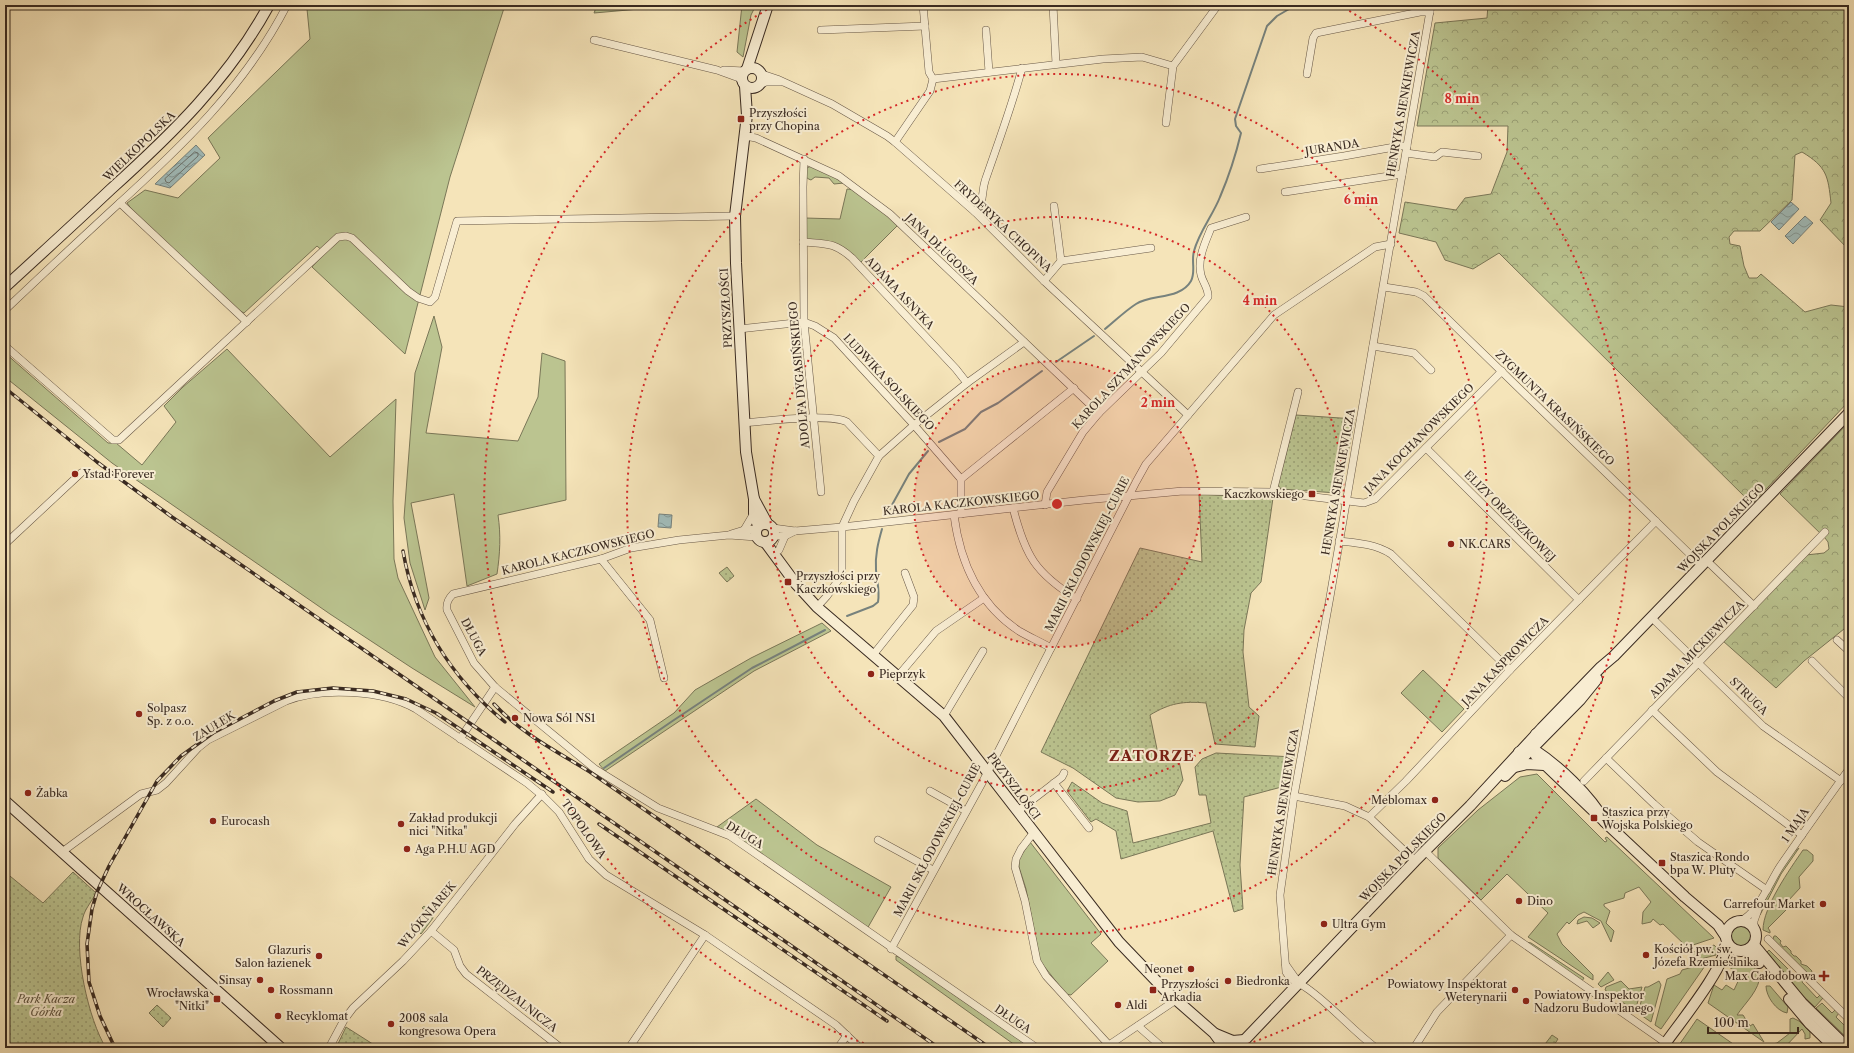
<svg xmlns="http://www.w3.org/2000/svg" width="1854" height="1053" font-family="'Libre Caslon Text',serif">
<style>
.green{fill:#bbc490;stroke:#7a7758}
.forest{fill:url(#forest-crowns);stroke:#7a7758}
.park{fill:url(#park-dots);stroke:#7a7758}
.water{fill:url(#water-waves);stroke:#77827d}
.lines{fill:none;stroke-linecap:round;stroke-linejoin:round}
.shore{stroke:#6d736e;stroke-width:1}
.stream{stroke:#77827d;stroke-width:2}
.street-casing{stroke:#685847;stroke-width:8}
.secondary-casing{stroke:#392a21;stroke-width:12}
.street{stroke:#f8edd2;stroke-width:7}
.secondary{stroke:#f8edd2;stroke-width:10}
.rail-casing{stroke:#392a21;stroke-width:3.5}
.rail{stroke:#f8edd2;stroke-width:2;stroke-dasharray:6;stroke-linecap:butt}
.ring{fill:none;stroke:#d62828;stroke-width:2;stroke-dasharray:2 4}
.poi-dot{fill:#8f2418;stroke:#f8edd2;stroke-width:1.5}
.labels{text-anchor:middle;stroke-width:4;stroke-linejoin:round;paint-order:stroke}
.street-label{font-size:11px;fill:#392a21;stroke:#f8edd2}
.poi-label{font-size:11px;fill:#392a21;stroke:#f8edd2;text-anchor:start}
.park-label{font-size:11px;font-style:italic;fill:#5a503d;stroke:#f8edd2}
.district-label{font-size:15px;font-weight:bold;letter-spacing:1px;fill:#7a1f14;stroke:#f8edd2}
.centre{fill:#d62828;stroke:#f8edd2;stroke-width:2}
.ring-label{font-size:12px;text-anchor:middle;font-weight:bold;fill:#d62828;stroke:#f8edd2;stroke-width:4;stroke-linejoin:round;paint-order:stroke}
</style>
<defs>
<pattern id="forest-crowns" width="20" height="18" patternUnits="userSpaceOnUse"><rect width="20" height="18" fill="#bbc490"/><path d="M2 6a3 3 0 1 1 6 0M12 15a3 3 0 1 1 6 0" fill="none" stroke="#999f75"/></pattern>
<pattern id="park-dots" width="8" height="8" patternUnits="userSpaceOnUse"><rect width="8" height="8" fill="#bbc490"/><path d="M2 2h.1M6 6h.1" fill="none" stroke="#999f75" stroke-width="1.8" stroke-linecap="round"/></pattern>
<pattern id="water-waves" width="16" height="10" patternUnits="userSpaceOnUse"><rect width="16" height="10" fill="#a1bcba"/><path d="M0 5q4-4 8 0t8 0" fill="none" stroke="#849997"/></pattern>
</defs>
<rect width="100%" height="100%" fill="#f5e4b9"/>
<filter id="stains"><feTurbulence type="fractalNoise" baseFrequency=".005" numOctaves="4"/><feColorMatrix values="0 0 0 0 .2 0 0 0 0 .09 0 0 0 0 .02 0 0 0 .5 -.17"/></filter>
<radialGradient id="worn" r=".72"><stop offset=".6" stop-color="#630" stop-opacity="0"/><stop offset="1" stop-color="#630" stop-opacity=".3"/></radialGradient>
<g class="green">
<path d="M308,5H505L450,177L405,354L312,267L325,253L317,246L244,313L236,309L132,210L127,203L145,190L178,198L220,158L208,138L310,39L307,9Z"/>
<path d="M742,5H756L751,15L743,57L737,52Z"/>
<path d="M813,165L844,183L834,184L829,178L815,177L811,180C805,178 805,175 805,169Z"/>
<path d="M847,189L857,190L898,225L860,263L842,247L806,243L805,218L840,219Z"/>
<path d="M434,316L442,347L426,433L518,441L538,397L542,353L565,361L566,500L498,515C501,535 500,554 497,574L467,586L454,494L411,503L429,598L425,610L410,563L404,518L415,373Z"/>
<path d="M227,349L330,457L396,399L393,501L394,559L398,578L435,657L475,707L412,668L330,614L148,488L112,463L5,377V353L108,443H116L142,465L176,422L164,406L183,387Z"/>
<path d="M822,623L831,631L754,671L605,771L599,764L674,713L695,690L751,658Z"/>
<path d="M1423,670L1464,709L1442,732L1401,693Z"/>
<path d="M1537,774L1605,842L1607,841L1605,838L1607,837L1714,938L1687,947L1663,924L1660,925L1653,919L1651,922L1642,924L1643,912L1651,902L1639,887L1625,893L1624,898L1604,904V906L1610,911L1606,923L1614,931L1611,942L1601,921L1584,912L1578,915L1569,924L1567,922L1557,934L1562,944L1593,975V980L1528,937L1548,913L1507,874L1481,900L1438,858V848L1478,810L1520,777Z"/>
<path d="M756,799L817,845L891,887L867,929L729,833L717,827Z"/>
<path d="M1030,842L1101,934L1091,943L1108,961L1071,995L1066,994L1040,961L1026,889L1019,867V859Z"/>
<path d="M1799,848L1781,874L1760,915L1759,914C1767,896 1782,859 1799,848Z"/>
<path d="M1803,850H1807L1813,855V861L1799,877L1800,888L1788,901L1790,906L1768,928L1770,931V933L1763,930C1763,907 1790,869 1803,850Z"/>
<path d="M424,906L431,912L433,918L421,934L419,932L428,921V913L422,908Z"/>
<path d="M1584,917L1592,918L1600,923L1593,928L1587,921L1577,924L1578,920Z"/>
<circle cx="1741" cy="936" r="10"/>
<path d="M1774,936H1776L1781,941L1780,943L1783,947L1786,946L1791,951V953L1794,956H1796L1801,961V964L1807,966L1812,971L1811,973H1807L1773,939Z"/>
<path d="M1526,942L1531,943L1584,978L1582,981Z"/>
<path d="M1714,945L1717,948L1716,955L1693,961L1690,958L1691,953Z"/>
<path d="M1769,950L1798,979L1801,976L1805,979L1802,982L1817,998L1820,995L1823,998L1815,1007L1801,994L1767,952Z"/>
<path d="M896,956L901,958L1031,1048H1019L896,960Z"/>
<path d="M1749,962L1760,974C1760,990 1745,1003 1737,1015H1743L1750,1026L1753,1024L1764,1042L1708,1003L1714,985L1722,990L1726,985L1734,990L1741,975L1729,967L1733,963Z"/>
<path d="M1707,963L1661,1029L1655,1025L1667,979L1680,974L1682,970Z"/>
<path d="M1608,972L1614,980L1601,987L1598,984Z"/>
<path d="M1621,981L1629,989L1642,987L1635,1011L1605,990L1606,987Z"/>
<path d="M1659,981L1661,985L1651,1022L1638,1013L1645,987H1648Z"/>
<path d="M1766,986H1770L1788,1007L1787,1013C1776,1011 1766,996 1766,986Z"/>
<path d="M1822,1003L1832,1013L1835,1010L1839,1013L1836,1017L1849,1030V1040L1816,1008Z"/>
<path d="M1793,1018L1799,1021L1810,1032V1038L1805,1039V1034L1802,1029L1784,1048H1773L1768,1045L1777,1043L1790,1033V1019Z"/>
<path d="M1697,1019L1739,1048H1677Z"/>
</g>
<g class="forest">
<path d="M597,5H664L662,7L594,13Z"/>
<path d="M1488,5H1849V250L1820,220L1831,203C1828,176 1827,167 1802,152L1795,155L1792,200L1760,231H1734L1729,237L1730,244L1740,246L1744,266L1749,278H1757L1761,274L1805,312L1831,305L1849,307V401L1752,504L1499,253L1473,269L1445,260L1436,242L1399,233L1405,202L1456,210L1465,198L1491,194L1507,152L1508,126H1417L1435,23L1487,18Z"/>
<path d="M1849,422V625L1804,661L1776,688L1723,641L1806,555L1824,553L1829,549L1828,542L1825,538L1780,494Z"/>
</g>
<g class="park">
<path d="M1296,415L1355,419L1340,491L1337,493L1281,489L1278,485Z"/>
<path d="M1199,494L1273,498L1261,582L1251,593L1244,630L1243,652L1249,707L1259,716L1255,747L1215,744L1206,703C1183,701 1170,703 1150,715L1158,754L1164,760L1179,761L1183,780L1175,795L1160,801L1138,802L1116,798L1073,768L1041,752L1140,548L1202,562Z"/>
<path d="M727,567L734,576L727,582L719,573Z"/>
<path d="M1216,753L1294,757L1289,785L1244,797L1240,865L1243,909L1234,912L1213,831L1121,859L1116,831L1096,819L1091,822L1067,791L1072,782L1102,803L1127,811L1133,843L1211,823L1206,795H1199L1195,767L1202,759Z"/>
<path d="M5,872L43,903L73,872L96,893C92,901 85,909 83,917C72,949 89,1021 106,1048H5Z"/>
<path d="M157,1005L171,1018L163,1027L149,1013Z"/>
<path d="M346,1027L379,1048H336Z"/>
<path d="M1552,1035L1558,1039L1552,1048H1542Z"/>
</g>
<g class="water">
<path d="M196,145L205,155L170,188L155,184Z"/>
<path d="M1791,202L1799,209L1779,230L1771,222Z"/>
<path d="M1805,216L1813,223L1793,244L1785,236Z"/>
<path d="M659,514L672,515L671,528L658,527Z"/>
</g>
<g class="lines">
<path class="shore" d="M195,152L198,153V156L169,183L166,182L165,179Z"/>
<g class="stream">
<path d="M1105,329C1115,321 1125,311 1136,304C1151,294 1180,300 1191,281C1196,272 1191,261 1194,251C1199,232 1213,215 1220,197C1229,176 1236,154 1241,133L1236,126L1235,119L1267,26L1277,16L1296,5"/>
<path d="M1056,362L1094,336"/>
<path d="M939,442L965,429L981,412L998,403L1042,371"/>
<path d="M887,514L909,474L928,451"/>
<path d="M847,616L873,606L878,602C880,592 877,581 876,570C875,555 878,543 882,529"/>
<path d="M604,768L671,722L752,668L825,630"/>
</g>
<g class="street-casing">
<g id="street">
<path d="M1053,5L1056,64"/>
<path d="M821,30L925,26"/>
<path d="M986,30L989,72"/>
<path d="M594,40L717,70L739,78L742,81"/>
<path d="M724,70L744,71"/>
<path d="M762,74L777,79L832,104L887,136L895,142L975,212L1044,281L1188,415"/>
<path d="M1307,74L1313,38L1316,33L1420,12H1430"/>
<path d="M933,79L1103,59L1142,57L1173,66"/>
<path d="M761,84L766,82H781"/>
<path d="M1166,123L1173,66L1218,5"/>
<path d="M745,136L756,138L839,176L890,214L1099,413"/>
<path d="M895,142L930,91L933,79L929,72L923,5"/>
<path d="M1406,153L1435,157L1442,152L1478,156"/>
<path d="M804,159L803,187L804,322L821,492"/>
<path d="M1260,169L1344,156L1400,146H1407"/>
<path d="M1285,192L1402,174"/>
<path d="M120,203L247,322"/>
<path d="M1054,206L1061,261L1151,248"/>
<path d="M975,212C985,202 981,194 985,181C998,143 1012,106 1022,68"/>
<path d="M803,242C827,244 834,242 852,258L956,369L967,383"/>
<path d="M1044,281L1061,261"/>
<path d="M1384,287L1416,292L1424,296L1701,565"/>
<path d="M5,310C41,276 77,242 113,209C180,148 245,87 287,5"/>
<path d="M739,329L804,322L815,326L834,338L914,425L961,479"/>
<path d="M5,346L113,440H119L338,237L346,236L352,238L408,291L418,298L430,302L435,297L457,221L735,216"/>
<path d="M1373,346L1414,353L1431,370"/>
<path d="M744,423C766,421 830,413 847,422L879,456"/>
<path d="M1426,448L1579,600"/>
<path d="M1273,492L1298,392"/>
<path d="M1045,505L1047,492L1083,432L1099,413L1161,353L1208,297C1209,289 1203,283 1201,275C1197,259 1205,243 1211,228L1246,217"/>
<path d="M1013,508C1025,555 1035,573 1077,599"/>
<path d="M961,514V479L1074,388"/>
<path d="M954,515C960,562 978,604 1019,631C1029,637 1041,642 1051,648"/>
<path d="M773,528L795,531L842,527L1084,500L1183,491L1273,492L1364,503L1375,499L1502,371"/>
<path d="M744,530L754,513"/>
<path d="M731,534L744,530L756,529"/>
<path d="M774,536H785L795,531"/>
<path d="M756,537L729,535L679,540L631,548L601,559L453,594C448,599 446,603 447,610L474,663L495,687L595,769L658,808L730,836L1037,1048"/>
<path d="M1339,541C1358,543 1375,544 1391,554L1510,670"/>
<path d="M5,544L81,473"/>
<path d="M779,550L785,536"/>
<path d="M601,559L650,620L664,678"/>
<path d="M1706,560L1754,606"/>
<path d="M817,607L827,596L842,575V527L854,501L879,456L914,425L967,383L1024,342"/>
<path d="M1651,617L1763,726L1841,781"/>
<path d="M1837,640L1849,651"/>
<path d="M873,655L913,605L914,597L905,573"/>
<path d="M1812,661L1849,698"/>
<path d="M898,676L936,631L984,598"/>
<path d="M1652,710L1717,772L1802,835"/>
<path d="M944,716L983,651"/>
<path d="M460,739L495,687"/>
<path d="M1606,758L1654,804L1698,842L1767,890"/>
<path d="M1584,781L1825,532"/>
<path d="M1054,783L1089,828"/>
<path d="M930,791L966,811"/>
<path d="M1294,796L1345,806L1369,817L1415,861"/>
<path d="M1018,811L1062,777L1064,773"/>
<path d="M1369,817L1406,781L1510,670L1656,521"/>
<path d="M1034,832L1021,849L1016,859L1015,867L1025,901L1037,961L1046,976L1109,1045L1176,1000"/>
<path d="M878,840L933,870"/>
<path d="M1425,851L1511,935L1666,1043"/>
<path d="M62,852L141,794L157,790L166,783L198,748L208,740L286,701C322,687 382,690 416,709L527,783L544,797L559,812L589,859L606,875L705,935L836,1025L860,1048"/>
<path d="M1740,921C1758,914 1770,881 1781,865C1803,833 1826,801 1849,769"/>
<path d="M1754,929V921L1760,904"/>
<path d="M431,931L454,950L460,966L466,974L561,1048"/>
<path d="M1768,939L1849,1019"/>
<path d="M891,949L982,783L1136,482L1146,464L1274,315L1375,247L1391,244"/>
<path d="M1286,965L1298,982"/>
<path d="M1138,1026L1163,1048"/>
<path d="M329,1048L344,1020L353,1008L403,961L431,931L515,824L542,794"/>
<path d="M629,1048L705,935"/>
<path d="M838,1048L847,1035"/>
<path d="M1376,1048C1352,1030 1332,1006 1308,989C1299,982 1291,982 1286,972L1280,895L1294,796L1330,597L1431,5"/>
<path d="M1414,1048L1437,1012L1511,935"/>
</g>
</g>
<g class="secondary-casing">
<g id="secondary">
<circle cx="752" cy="78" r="10"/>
<path d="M747,69L768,5"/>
<path d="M745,86L747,115L735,216L736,263L746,452L754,499V513L758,526"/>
<path d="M5,287C40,255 75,223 110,190C172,134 228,80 269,5"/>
<path d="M754,499L767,523"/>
<circle cx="765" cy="533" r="9"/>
<path d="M765,542L796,584L817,607L944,716L1119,942L1165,990L1214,1033L1225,1048"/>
<path d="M1519,752L1533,749C1559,766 1590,795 1605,822L1536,756L1533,749L1536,734"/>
<path d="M1515,767L1527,764L1544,765"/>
<path d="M1505,776L1580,700L1597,679"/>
<path d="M5,801L281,1048"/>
<path d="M1605,822L1685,897L1718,925L1726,937"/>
<circle cx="1741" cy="936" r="15"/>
<path d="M1754,945L1802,1003L1848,1048"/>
<path d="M1747,950L1759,963"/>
<path d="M1789,999L1810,1024L1835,1048"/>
<path d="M1216,1034L1233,1041L1244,1040"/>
<path d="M1237,1048L1415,861L1470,806L1542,728L1601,667L1614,656L1849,413"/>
<path d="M1662,1048C1678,1025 1726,967 1727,942"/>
</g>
</g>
<use href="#street" class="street"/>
<use href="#secondary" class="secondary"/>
<g class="rail-casing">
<g id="rail">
<path d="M5,388L97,462L172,517L939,1048"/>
<path d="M403,551C415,620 451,678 505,722"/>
<path d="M494,704C522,734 556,751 590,772L990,1048"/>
<path d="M599,824L887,1021"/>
<path d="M115,1048L100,1016L89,982L87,944L92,909L97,892L109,866L157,781L181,756L213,733L274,701L297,692L333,688L373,691L406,699L436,713L553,792"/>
</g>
</g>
<use href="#rail" class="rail"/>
</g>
<circle cx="1057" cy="504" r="143" fill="#d62828" fill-opacity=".12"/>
<g class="ring">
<circle cx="1057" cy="504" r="143"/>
<circle cx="1057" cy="504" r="287"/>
<circle cx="1057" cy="504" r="430"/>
<path d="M875 1047A573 573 0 0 1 775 5M1339 5A573 573 0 0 1 1239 1047"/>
</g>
<g class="poi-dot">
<rect x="737" y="115" width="8" height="8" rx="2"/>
<circle cx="75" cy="474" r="4"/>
<rect x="1308" y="490" width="8" height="8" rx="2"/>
<circle cx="1451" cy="544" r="4"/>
<rect x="784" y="578" width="8" height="8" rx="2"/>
<circle cx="871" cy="674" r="4"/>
<circle cx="139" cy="714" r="4"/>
<circle cx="515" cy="718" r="4"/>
<circle cx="28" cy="793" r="4"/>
<circle cx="1435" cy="800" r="4"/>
<rect x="1590" y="814" width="8" height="8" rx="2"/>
<circle cx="213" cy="821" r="4"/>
<circle cx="401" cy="824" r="4"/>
<circle cx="407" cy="849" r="4"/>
<rect x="1658" y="859" width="8" height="8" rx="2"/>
<circle cx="1519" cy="901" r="4"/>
<circle cx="1823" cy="904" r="4"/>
<circle cx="1324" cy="924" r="4"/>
<circle cx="1646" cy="955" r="4"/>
<circle cx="319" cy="956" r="4"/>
<circle cx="1191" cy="969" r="4"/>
<path d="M1822 970h4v4h4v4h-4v4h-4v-4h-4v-4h4z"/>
<circle cx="260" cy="980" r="4"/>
<circle cx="1228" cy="981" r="4"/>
<circle cx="271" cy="990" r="4"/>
<rect x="1149" y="986" width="8" height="8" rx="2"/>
<circle cx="1515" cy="990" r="4"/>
<rect x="213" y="995" width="8" height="8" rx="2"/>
<circle cx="1526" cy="1001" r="4"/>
<circle cx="1118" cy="1005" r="4"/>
<circle cx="278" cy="1016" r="4"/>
<circle cx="391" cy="1024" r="4"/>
</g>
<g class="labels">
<g class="street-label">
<text transform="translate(1403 104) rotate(-80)" y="4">HENRYKA SIENKIEWICZA</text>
<text transform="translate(139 146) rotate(-44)" y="4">WIELKOPOLSKA</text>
<text transform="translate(1332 147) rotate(-9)" y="4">JURANDA</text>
<text transform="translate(1003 226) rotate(43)" y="4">FRYDERYKA CHOPINA</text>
<text transform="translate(942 249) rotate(44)" y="4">JANA DŁUGOSZA</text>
<text transform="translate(900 293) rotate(47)" y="4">ADAMA ASNYKA</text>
<text transform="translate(726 308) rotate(-93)" y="4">PRZYSZŁOŚCI</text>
<text transform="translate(1131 366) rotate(-47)" y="4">KAROLA SZYMANOWSKIEGO</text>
<text transform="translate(799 375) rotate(-95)" y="4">ADOLFA DYGASIŃSKIEGO</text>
<text transform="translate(889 382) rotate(47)" y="4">LUDWIKA SOLSKIEGO</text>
<text transform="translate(1555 408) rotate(44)" y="4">ZYGMUNTA KRASIŃSKIEGO</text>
<text transform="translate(1419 438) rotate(-45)" y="4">JANA KOCHANOWSKIEGO</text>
<text transform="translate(1338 482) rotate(-80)" y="4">HENRYKA SIENKIEWICZA</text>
<text transform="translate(961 503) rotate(-6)" y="4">KAROLA KACZKOWSKIEGO</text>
<text transform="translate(1510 516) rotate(45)" y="4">ELIZY ORZESZKOWEJ</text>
<text transform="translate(1721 528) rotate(-46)" y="4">WOJSKA POLSKIEGO</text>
<text transform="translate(578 552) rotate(-14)" y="4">KAROLA KACZKOWSKIEGO</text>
<text transform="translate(1087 554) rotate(-63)" y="4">MARII SKŁODOWSKIEJ-CURIE</text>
<text transform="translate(474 637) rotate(62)" y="4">DŁUGA</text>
<text transform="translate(1697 649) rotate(-46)" y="4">ADAMA MICKIEWICZA</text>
<text transform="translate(1505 661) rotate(-46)" y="4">JANA KASPROWICZA</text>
<text transform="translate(1749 696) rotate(44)" y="4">STRUGA</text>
<text transform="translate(214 726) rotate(-31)" y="4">ZAUŁEK</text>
<text transform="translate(1014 786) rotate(53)" y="4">PRZYSZŁOŚCI</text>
<text transform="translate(1283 802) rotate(-81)" y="4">HENRYKA SIENKIEWICZA</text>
<text transform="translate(1795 825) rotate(-55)" y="4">1 MAJA</text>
<text transform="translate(584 829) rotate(55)" y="4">TOPOLOWA</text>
<text transform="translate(745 835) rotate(31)" y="4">DŁUGA</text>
<text transform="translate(937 840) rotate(-62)" y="4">MARII SKŁODOWSKIEJ-CURIE</text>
<text transform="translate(1403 857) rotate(-46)" y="4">WOJSKA POLSKIEGO</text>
<text transform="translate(151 915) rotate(42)" y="4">WROCŁAWSKA</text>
<text transform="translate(427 915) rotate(-50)" y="4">WŁÓKNIAREK</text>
<text transform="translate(517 999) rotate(38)" y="4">PRZĘDZALNICZA</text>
<text transform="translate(1013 1019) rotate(34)" y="4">DŁUGA</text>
</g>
<g class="poi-label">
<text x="749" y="117">Przyszłości<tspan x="749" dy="13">przy Chopina</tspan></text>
<text x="83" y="478">Ystad Forever</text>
<text x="1304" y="498" text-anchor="end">Kaczkowskiego</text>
<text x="1459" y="548">NK.CARS</text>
<text x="796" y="580">Przyszłości przy<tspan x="796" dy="13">Kaczkowskiego</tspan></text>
<text x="879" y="678">Pieprzyk</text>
<text x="147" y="712">Solpasz<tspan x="147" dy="13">Sp. z o.o.</tspan></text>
<text x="523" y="722">Nowa Sól NS1</text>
<text x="36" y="797">Żabka</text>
<text x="1427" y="804" text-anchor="end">Meblomax</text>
<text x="1602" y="816">Staszica przy<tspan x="1602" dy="13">Wojska Polskiego</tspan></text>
<text x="409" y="822">Zakład produkcji<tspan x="409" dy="13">nici "Nitka"</tspan></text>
<text x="221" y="825">Eurocash</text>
<text x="415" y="853">Aga P.H.U AGD</text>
<text x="1670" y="861">Staszica Rondo<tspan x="1670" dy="13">bpa W. Pluty</tspan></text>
<text x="1527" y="905">Dino</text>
<text x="1815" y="908" text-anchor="end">Carrefour Market</text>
<text x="1332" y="928">Ultra Gym</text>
<text x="1654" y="953">Kościół pw. św.<tspan x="1654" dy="13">Józefa Rzemieślnika</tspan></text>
<text x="311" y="954" text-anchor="end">Glazuris<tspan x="311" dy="13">Salon łazienek</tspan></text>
<text x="1183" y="973" text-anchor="end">Neonet</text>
<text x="1816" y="980" text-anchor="end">Max Całodobowa</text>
<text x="252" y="984" text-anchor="end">Sinsay</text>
<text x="1236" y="985">Biedronka</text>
<text x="1161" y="988">Przyszłości<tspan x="1161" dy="13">Arkadia</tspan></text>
<text x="1507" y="988" text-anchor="end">Powiatowy Inspektorat<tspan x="1507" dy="13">Weterynarii</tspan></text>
<text x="279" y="994">Rossmann</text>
<text x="209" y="997" text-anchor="end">Wrocławska<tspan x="209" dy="13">"Nitki"</tspan></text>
<text x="1534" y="999">Powiatowy Inspektor<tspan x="1534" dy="13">Nadzoru Budowlanego</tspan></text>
<text x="1126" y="1009">Aldi</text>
<text x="286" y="1020">Recyklomat</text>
<text x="399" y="1022">2008 sala<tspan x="399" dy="13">kongresowa Opera</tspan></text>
</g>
<g class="park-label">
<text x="46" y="1003">Park Kacza<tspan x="46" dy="13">Górka</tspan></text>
</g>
<g class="district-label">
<text x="1152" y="761">ZATORZE</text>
</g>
</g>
<circle cx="1057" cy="504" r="6" class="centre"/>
<g class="ring-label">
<text x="1462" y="103">8 min</text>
<text x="1361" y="204">6 min</text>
<text x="1260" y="305">4 min</text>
<text x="1158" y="407">2 min</text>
</g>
<rect width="1854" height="1053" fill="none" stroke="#f5e4b9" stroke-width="20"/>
<rect x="6" y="6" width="1842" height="1041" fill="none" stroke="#392a21" stroke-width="2"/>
<rect x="10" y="10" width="1834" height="1033" fill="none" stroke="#392a21"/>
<path d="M1708 1027v6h90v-6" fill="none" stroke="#392a21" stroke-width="2"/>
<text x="1714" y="1027" font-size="12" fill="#392a21" stroke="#f8edd2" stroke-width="3" paint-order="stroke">100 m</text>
<rect width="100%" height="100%" filter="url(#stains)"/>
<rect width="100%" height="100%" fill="url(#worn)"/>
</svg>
